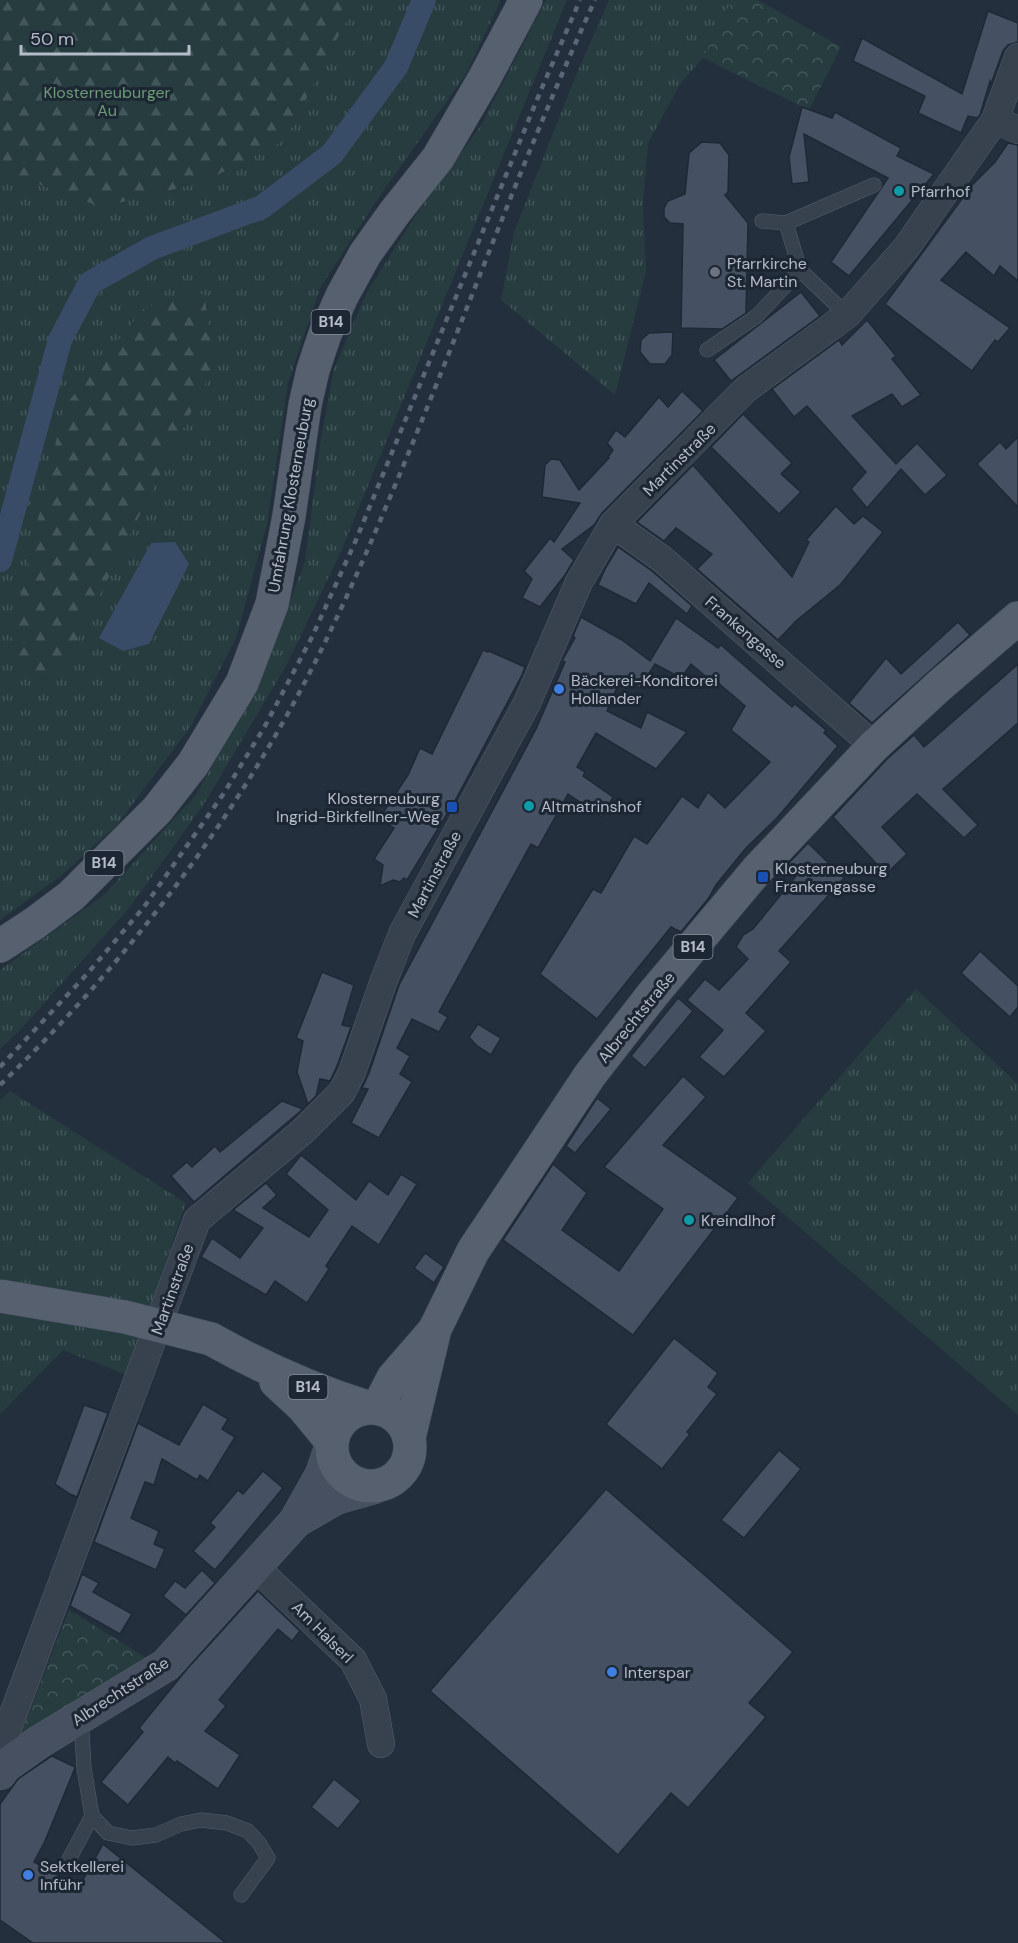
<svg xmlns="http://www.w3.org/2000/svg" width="1018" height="1943" font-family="'DM Sans',sans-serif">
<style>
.grass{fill:url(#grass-tufts);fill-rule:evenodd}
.forest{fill:url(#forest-firs)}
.park{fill:url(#park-crowns)}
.water{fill:#394c67}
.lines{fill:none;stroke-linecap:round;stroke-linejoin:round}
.canal{stroke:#394c67;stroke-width:24}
.building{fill:#455162;stroke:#1f2835;stroke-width:1.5}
.service-casing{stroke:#565f6c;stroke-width:15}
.minor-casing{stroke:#565f6c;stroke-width:28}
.secondary-casing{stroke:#565f6c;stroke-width:34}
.primary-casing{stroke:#414a57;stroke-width:34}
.service{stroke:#38414e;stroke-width:14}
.minor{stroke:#38414e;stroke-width:27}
.secondary{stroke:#465061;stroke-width:33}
.primary{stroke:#56606e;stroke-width:33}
.rail{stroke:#5a6575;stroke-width:4.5;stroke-dasharray:6 6;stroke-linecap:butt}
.primary-bridge-casing{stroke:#414a57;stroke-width:34;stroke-linecap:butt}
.primary-bridge{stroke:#56606e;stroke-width:33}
.culture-dot{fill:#0f9aa8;stroke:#1d2633;stroke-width:2}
.worship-dot{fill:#6b7280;stroke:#1d2633;stroke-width:2}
.shop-dot{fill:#3f7fe0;stroke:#1d2633;stroke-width:2}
.transit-dot{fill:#1a4fb4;stroke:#1d2633;stroke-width:2}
.labels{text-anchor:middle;stroke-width:6;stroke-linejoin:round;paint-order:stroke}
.shield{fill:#1d2633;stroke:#878f9c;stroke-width:1.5}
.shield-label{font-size:15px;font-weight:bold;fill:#b4bcc9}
.park-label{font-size:16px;fill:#6b9a76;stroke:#1d2633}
.poi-label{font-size:16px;fill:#b4bcc9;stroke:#1d2633;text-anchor:start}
.street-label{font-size:16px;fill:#b4bcc9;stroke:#1d2633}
</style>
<defs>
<pattern id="grass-tufts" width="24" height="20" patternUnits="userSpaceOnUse" patternTransform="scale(1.5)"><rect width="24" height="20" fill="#263c3f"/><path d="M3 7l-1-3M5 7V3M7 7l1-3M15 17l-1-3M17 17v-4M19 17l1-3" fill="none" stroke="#435659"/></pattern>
<pattern id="forest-firs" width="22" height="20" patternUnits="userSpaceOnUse" patternTransform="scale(1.5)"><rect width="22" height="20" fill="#263c3f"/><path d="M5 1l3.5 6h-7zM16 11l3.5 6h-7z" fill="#435659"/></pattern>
<pattern id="park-crowns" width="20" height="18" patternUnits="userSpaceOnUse" patternTransform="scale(1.5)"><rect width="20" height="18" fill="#263c3f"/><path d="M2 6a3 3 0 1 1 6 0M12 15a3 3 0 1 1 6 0" fill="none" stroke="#435659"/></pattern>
</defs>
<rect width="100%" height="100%" fill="#242f3e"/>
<g class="grass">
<path d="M357,0H501L466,74L377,200L320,288L288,383L267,524L236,638L191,726L117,825L62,875L0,920V170L101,207L285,140ZM145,307L215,364L77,640L47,680L7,653L64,408Z"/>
<path d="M546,0H567L340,554L287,664L204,804L130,907L22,1028L0,1049V970L104,895L195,796L261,680L305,561L321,438L334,369L367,292L415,216L480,127Z"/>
<path d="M609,0H732L703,58L681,83L648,143L643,204L646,271L615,395L501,300L514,232L574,80Z"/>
<path d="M916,989L1018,1084V1415L748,1183Z"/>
<path d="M10,1091L186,1203L127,1375L63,1350L0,1414V1100Z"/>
</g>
<g class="forest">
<path d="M0,0H357L285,140L204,182L101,207L0,170Z"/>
<path d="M204,294L215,364L77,641L47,680L7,653L64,407L145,307Z"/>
</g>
<g class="park">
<path d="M732,0H758L841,47L809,110L703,58Z"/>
<path d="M69,1610L147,1658L15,1749Z"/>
</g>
<path class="water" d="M175,542L189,564L149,644L123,651L99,638L151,543Z"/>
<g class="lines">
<path class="canal" d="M0,560L60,340L90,283L152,248L262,207L332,154L396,67L424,0"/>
</g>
<g class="building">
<path d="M988,11L1018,23V42L1008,45L1003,51L991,84L990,81L980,115L977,118L968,116L961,133L918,113L925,96L853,61L862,38L962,94Z"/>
<path d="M802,107L832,118L835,112L901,148L897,156L934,174L849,276L831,262L888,178L804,134L809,182L792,184L789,157Z"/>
<path d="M702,142L720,143L729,155L728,192L725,195L748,223L746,313L722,329L681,328L683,224L670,223L664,217V208L668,201L685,194L689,153Z"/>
<path d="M1008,143L1018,145V281L1000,266L994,276L966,252L941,280L1010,328L998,342L995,340L972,371L885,304L972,185L995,162Z"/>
<path d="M801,292L820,316L731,381L714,360Z"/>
<path d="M867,320L896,356L892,359L921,395L902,407L892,394L852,416L896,464L917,443L947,475L925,495L901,469L867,508L851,489L866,472L807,406L794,417L772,389L839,340L842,345Z"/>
<path d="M673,332L672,355L665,364H650L640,352L641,340L649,333Z"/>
<path d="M682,391L703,411L602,513L594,525L562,549L574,560L565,575L540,607L522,598L532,579L524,571L550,538L554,542L580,503L542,497L545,465L551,459L560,460L579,490L609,458L608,457L613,450L607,443L616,430L625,437L659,397L668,407Z"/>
<path d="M743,414L792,463L781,474L801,492L779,514L711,447Z"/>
<path d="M1018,437V507L977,464L1000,442L1006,449Z"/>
<path d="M693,465L792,577L809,542L806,540L836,506L854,524L863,516L883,532L840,585L796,621L778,640L697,569L712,554L676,528L664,541L637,522Z"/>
<path d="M618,547L652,571L692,606L687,614L649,583L636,604L598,585L605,569Z"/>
<path d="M581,617L622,640L650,661L676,618L718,648L721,645L792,707L795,704L826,730L824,733L838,746L777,818L746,848L716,885L708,899L681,932L671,927L597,1019L540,974L593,889L601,893L634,836L647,844L682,796L698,808L708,792L725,808L770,762L731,730L745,706L717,682L715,684L691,664L681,678L655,664L640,688L622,676L607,711L641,728L647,712L687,732L656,769L596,733L577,767L585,772L583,776L613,797L602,817L568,794L538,848L531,844L439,1012L448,1017L439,1032L412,1019L397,1048L410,1056L400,1074L412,1082L379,1138L351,1123L368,1089L362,1088L369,1073L399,985L536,729L565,662L562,661L575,638L573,636Z"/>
<path d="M958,622L970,635L872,723L849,703L886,658L901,674Z"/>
<path d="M483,650L488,652L489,651L525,667L522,675L456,799L407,880L404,878L400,882L393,880L380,886L383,865L374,859L394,828L379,819L408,775L420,748L432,754Z"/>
<path d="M1018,664V723L943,789L978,825L964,838L917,794L882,827L907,854L886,874L833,817L887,759L914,735L924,747Z"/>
<path d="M808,843L844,878L779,951L791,962L746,1013L766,1031L724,1077L699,1057L723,1030L687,1000L705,979L719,990L748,959L736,947L743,935L753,929L796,876L786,866Z"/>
<path d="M980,951L1018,986V1007L1010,1017L961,973Z"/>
<path d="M322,972L354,985L342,1025L351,1027L337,1066L330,1081L320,1079L316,1096L308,1104L297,1072L303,1041L296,1038Z"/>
<path d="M678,998L693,1011L645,1068L631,1056Z"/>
<path d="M478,1024L501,1038L491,1055L477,1046L469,1037Z"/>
<path d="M683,1076L706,1097L663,1145L738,1198L633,1335L503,1240L553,1164L587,1193L562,1230L619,1271L663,1209L604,1167Z"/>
<path d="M597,1098L611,1109L575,1153L566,1146Z"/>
<path d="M282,1101L303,1109L194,1202L171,1176L187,1162L192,1167L215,1146L220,1152Z"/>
<path d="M301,1155L356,1200L369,1181L388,1195L401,1174L417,1184L379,1245L352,1226L326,1266L329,1269L307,1303L275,1281L266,1295L201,1257L212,1238L240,1258L263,1228L233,1210L266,1183L277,1195L263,1208L309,1237L328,1210L286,1174Z"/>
<path d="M425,1253L444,1267L434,1283L414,1268Z"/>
<path d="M674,1338L718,1373L708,1387L717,1394L687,1432L690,1434L662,1469L606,1424Z"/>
<path d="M203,1404L228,1419L222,1429L235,1437L208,1481L200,1475L197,1480L162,1459L154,1485L145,1482L131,1518L159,1531L154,1544L165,1549L156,1570L94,1542L138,1423L179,1445Z"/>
<path d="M84,1405L108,1413L77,1497L70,1494L55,1484Z"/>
<path d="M779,1450L801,1469L744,1538L721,1520Z"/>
<path d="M263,1471L283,1488L215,1570L193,1551L215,1527L210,1523L238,1490L243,1494Z"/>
<path d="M606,1489L793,1652L749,1703L766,1717L688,1808L671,1793L618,1855L430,1691Z"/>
<path d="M202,1570L215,1583L186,1615L163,1596L175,1581L185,1588Z"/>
<path d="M82,1574L99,1583L93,1592L132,1614L120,1634L70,1606Z"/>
<path d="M258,1591L300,1631L292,1641L278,1629L219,1700L226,1706L205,1731L240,1755L218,1789L177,1761L175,1763L168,1757L128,1805L101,1782L143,1732L139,1728L187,1669Z"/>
<path d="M52,1756L75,1767V1768L45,1841L34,1862L79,1887L103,1844L226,1943H33L0,1920V1804L18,1779Z"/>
<path d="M334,1779L361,1801L338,1829L311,1807Z"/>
</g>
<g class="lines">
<g class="service-casing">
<g id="service">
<path d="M762,221L786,223L874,185"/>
<path d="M786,223L800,270L847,315"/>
<path d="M707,350L757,316L800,270"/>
<path d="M81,1717L84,1768L92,1816L108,1833L132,1838L156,1835L181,1824L201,1820L227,1823L248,1831L259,1843L268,1858L241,1895"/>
<path d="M67,1863L92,1816"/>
</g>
</g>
<g class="minor-casing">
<g id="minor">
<path d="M995,120L1018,130"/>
<path d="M613,524L662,559L874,746"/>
<path d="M255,1567L353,1660L373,1699L381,1744"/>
<path d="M5,1766L6,1733L197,1220L302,1132L342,1092L352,1072L384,980L402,934L527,703L579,582L613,524L746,389L847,315L906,248L995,120L1018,57"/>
</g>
</g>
<g class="secondary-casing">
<g id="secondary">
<path d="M296,1521L336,1498L375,1487"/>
<path d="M0,1773L5,1766L39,1742L166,1665L295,1522L322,1474L330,1450"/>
</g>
</g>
<g class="primary-casing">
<g id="primary">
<path d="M0,946L35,923L71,896L157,810L193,764L242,683L272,604L289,516L305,405L313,370L325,334L342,296L365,254L395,212L438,158L484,79L526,0"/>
<path d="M211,1339C261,1367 310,1389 364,1406"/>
<path d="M276,1382L303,1407L331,1441"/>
<path d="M378,1407L393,1378L432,1333"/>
<circle cx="371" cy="1447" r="39"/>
<path d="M409,1438L435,1329L473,1251L590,1075L653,994L757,870L874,746L939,686L1018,618"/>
</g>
</g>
<use href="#service" class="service"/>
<use href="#minor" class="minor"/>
<use href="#secondary" class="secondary"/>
<use href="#primary" class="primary"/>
<g class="rail">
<path d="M0,1067L87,974L144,907L224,793L265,726L312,637L356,540L541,90L580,0"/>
<path d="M0,1085C108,981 203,861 278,731C327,646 366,555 404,464C468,310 525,152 595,0"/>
</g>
<g class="primary-bridge-casing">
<path id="primary-bridge" d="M0,1296L125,1317L211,1339"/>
</g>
<use href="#primary-bridge" class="primary-bridge"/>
</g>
<g class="culture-dot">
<circle cx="899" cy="191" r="6"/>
<circle cx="529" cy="806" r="6"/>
<circle cx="689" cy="1220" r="6"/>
</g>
<circle class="worship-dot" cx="715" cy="272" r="6"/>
<g class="shop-dot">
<circle cx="559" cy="689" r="6"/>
<circle cx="612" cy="1672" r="6"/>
<circle cx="28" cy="1875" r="6"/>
</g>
<g class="transit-dot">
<rect x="446" y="801" width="12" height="12" rx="3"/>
<rect x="757" y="871" width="12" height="12" rx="3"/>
</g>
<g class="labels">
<g class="shield">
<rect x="311.5" y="310" width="39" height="24" rx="4.5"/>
<rect x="84.5" y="851" width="39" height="24" rx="4.5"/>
<rect x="673.5" y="935" width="39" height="24" rx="4.5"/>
<rect x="288.5" y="1375" width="39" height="24" rx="4.5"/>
</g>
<g class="shield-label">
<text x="331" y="327">B14</text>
<text x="104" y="868">B14</text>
<text x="693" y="952">B14</text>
<text x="308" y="1392">B14</text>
</g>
<g class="park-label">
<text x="107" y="98">Klosterneuburger<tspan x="107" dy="18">Au</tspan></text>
</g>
<g class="poi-label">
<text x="911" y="197">Pfarrhof</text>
<text x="727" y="269">Pfarrkirche<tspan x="727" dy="18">St. Martin</tspan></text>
<text x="571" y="686">Bäckerei-Konditorei<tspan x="571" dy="18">Hollander</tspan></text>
<text x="440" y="804" text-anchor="end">Klosterneuburg<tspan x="440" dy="18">Ingrid-Birkfellner-Weg</tspan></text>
<text x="541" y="812">Altmatrinshof</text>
<text x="775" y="874">Klosterneuburg<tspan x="775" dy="18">Frankengasse</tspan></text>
<text x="701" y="1226">Kreindlhof</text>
<text x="624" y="1678">Interspar</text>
<text x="40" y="1872">Sektkellerei<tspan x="40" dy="18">Inführ</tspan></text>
</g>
<g class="street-label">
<text transform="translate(679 459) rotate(-45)" y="6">Martinstraße</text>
<text transform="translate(290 495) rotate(-80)" y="6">Umfahrung Klosterneuburg</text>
<text transform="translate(746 632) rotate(41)" y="6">Frankengasse</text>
<text transform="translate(434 874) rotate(-62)" y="6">Martinstraße</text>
<text transform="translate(636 1017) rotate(-51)" y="6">Albrechtstraße</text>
<text transform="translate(172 1289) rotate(-70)" y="6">Martinstraße</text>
<text transform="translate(323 1632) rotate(45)" y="6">Am Halserl</text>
<text transform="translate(120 1691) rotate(-33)" y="6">Albrechtstraße</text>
</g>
</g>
<path d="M21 45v9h168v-9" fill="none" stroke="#b4bcc9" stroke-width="3"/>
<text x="30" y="45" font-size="18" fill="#b4bcc9" stroke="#1d2633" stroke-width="4.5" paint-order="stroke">50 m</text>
</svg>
